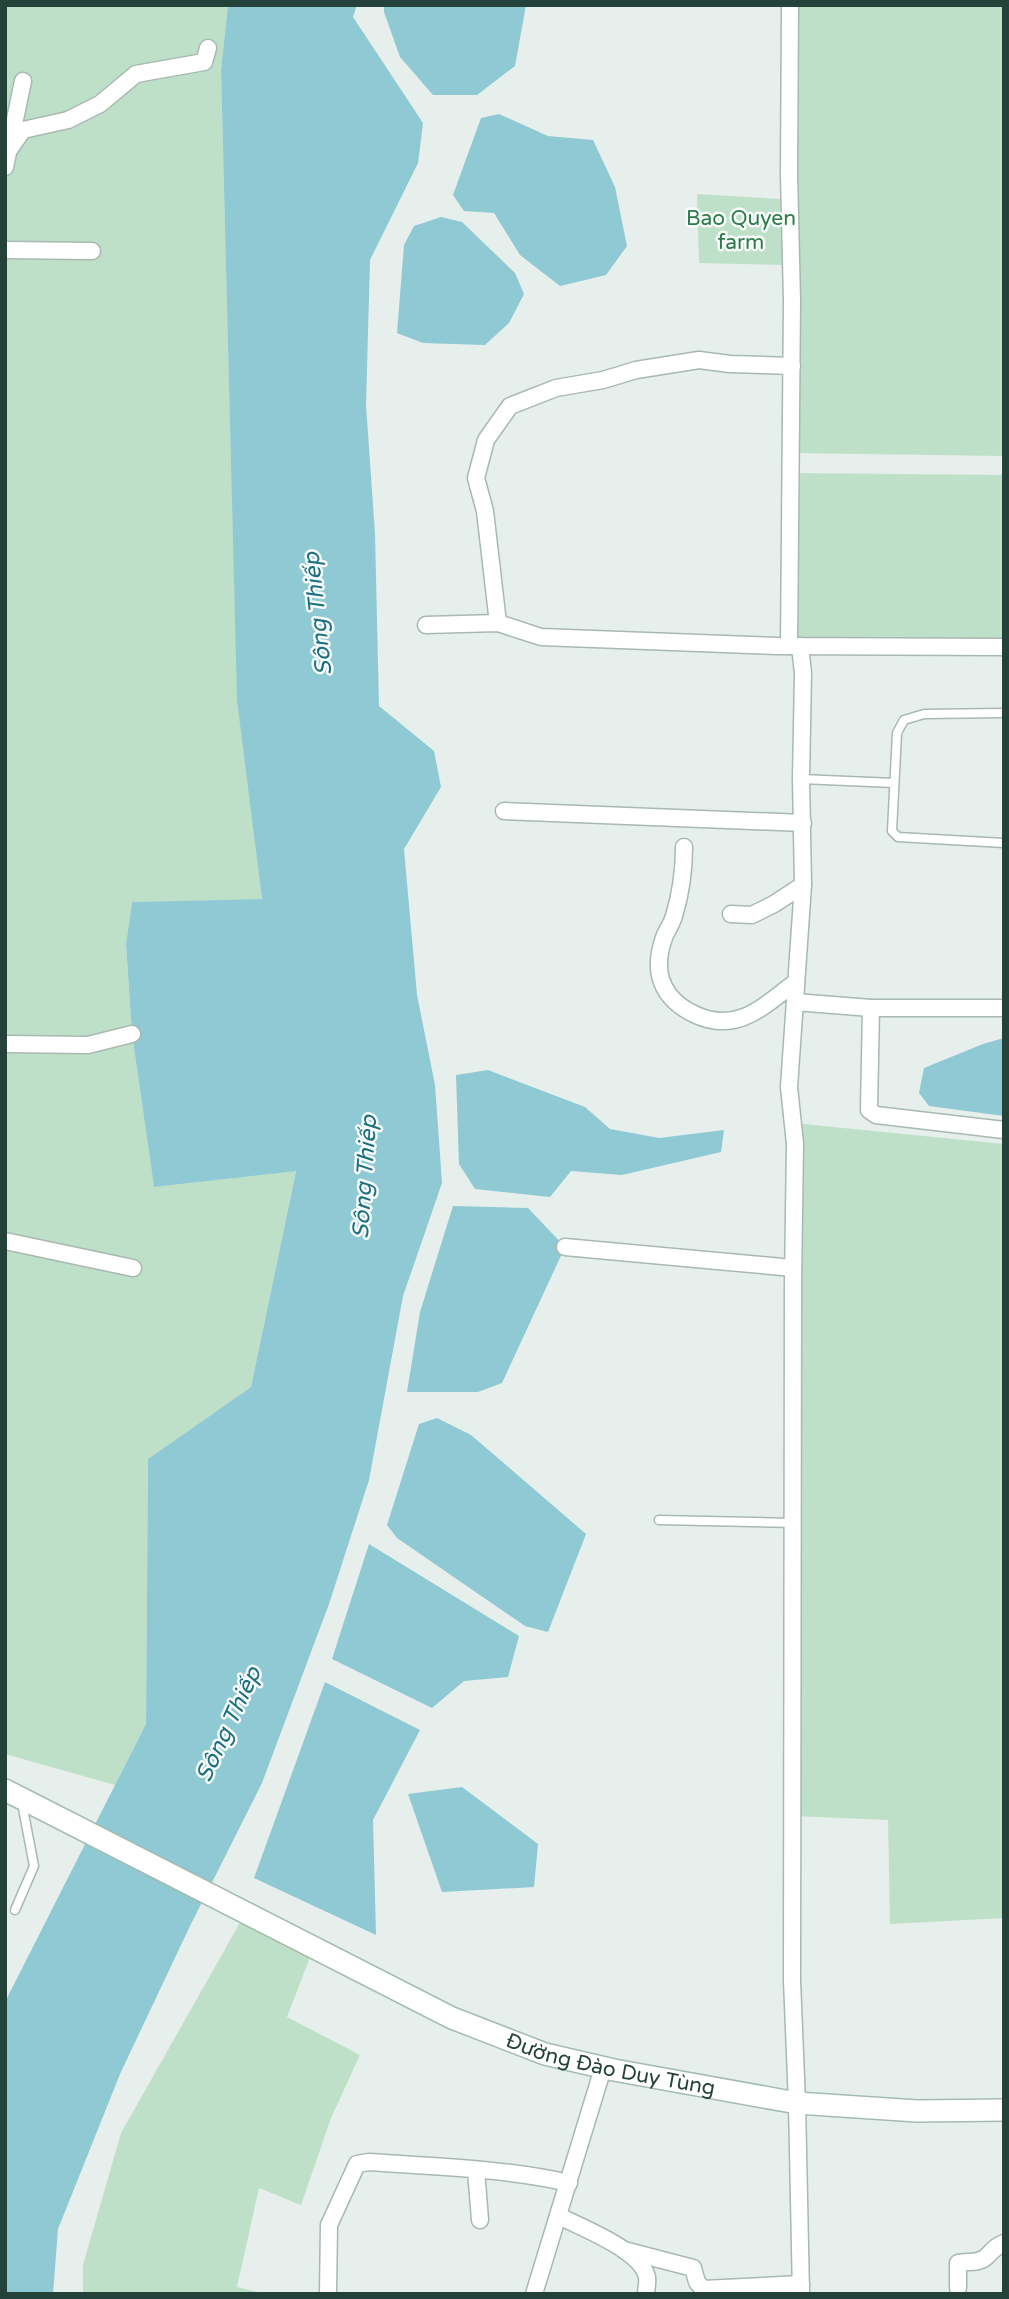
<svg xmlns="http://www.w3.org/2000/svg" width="1009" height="2299" font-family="'Varela Round',sans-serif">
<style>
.green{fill:#bfe0c8}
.water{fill:#8ec9d4}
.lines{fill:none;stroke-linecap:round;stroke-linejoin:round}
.lane-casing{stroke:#a8b8b2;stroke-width:11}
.street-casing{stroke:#a8b8b2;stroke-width:19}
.secondary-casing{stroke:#a4bbb3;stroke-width:24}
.lane{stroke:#fff;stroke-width:8}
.street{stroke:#fff;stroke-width:16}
.secondary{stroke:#fff;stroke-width:21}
.labels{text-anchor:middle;stroke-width:5;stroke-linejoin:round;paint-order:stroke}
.park-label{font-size:21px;fill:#2d7a4b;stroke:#f7fbf9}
.street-label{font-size:21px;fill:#24423a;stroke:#f7fbf9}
.water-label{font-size:23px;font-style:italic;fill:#1c6f80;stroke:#f7fbf9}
</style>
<rect width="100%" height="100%" fill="#e6efeb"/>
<g class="green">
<path d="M5,5H228L221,70L237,687L262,900L132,902L126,944L132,1034L154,1187L296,1170L251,1387L148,1459L146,1724L115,1785L5,1754Z"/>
<path d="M790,5H1004V456L791,453Z"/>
<path d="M697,194L780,199L784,265L699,263Z"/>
<path d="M790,473L1004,475V646H789Z"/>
<path d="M793,1123L1004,1144V1918L890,1924L888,1820L793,1816Z"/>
<path d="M246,1912L314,1947L287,2017L360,2055L331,2118L301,2205L259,2188L237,2287L265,2294H83V2265L121,2133Z"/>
</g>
<g class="water">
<path d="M228,5H357L353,17L423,123L418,163L370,260L366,405L375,534L379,706L434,751L441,787L404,849L417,995L435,1085L442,1183L403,1296L369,1480L329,1604L262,1783L190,1926L120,2074L58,2229L53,2294H5V2002L146,1724L148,1459L251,1387L296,1171L154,1187L132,1034L126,944L132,902L262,899L237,700L221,70Z"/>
<path d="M384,5H526L515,66L477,95H433L400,57L384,12Z"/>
<path d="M499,114L548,136L593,140L615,187L627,246L606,275L560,286L520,255L494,213L464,211L453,195L481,118Z"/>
<path d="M441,217L462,222L515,273L524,294L509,323L485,345L423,343L397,333L404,245L414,226Z"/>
<path d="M1004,1038V1116L929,1106L919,1093L924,1068L983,1044Z"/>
<path d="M488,1070L585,1107L610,1129L659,1138L724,1130L721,1152L622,1175L571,1171L550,1197L475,1189L459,1164L456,1075Z"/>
<path d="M453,1206L528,1208L565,1247L502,1383L478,1392H407L420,1312Z"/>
<path d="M437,1418L471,1435L586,1534L548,1632L525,1626L397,1538L387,1525L419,1424Z"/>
<path d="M369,1544L519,1636L508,1677L464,1681L432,1708L332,1659Z"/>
<path d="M325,1682L420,1730L373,1820L376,1935L254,1878Z"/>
<path d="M462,1787L538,1844L534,1887L442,1892L408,1794Z"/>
</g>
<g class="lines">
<g class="lane-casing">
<g id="lane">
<path d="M1004,713L924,714L904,720L897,733L892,831L898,837L1004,843"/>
<path d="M801,779L894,783"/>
<path d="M659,1520L793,1523"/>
<path d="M15,1910L34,1866L22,1803"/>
</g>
</g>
<g class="street-casing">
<g id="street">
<path d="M9,150L23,130L68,120L100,104L136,74L204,62L208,48"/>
<path d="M5,167L23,81"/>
<path d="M5,250L92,251"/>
<path d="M498,623L485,511L476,478L486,440L510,406L556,388L603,380L636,370L699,360L730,364L792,366"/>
<path d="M426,625L498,623L541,637L778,646L1004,647"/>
<path d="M789,646L792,301L789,173L790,5"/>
<path d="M504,811L803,823"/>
<path d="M684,847C684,870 681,893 674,916C672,923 668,929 665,935C651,971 661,999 696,1015C739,1034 764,1005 796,982"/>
<path d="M731,914L752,915L774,904L803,885L801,779L803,673L800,646"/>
<path d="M795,1002L871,1008H1004"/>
<path d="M871,1008L869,1110L876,1115L1004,1130"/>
<path d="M5,1044L88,1045L132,1034"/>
<path d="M5,1241L133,1268"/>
<path d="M565,1247L793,1268"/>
<path d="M476,2170L480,2220"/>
<path d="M559,2216C582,2228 641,2250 647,2277C648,2282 646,2289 646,2294"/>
<path d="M624,2250L693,2268L697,2282L703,2289L801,2284"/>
<path d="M958,2288V2263C968,2261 978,2264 986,2257C994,2250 992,2248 1004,2243"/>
<path d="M328,2294L329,2225L357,2164L369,2162C435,2167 504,2168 569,2183"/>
<path d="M534,2294L603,2068"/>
<path d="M801,2294L797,2103L792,1980L793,1282L795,1144L789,1087L803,885"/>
</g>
</g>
<g class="secondary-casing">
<g id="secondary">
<path id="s1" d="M5,1790L452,2018L545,2054L614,2070L797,2103L917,2111L1004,2110"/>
</g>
</g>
<use href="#lane" class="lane"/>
<use href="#street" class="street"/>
<use href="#secondary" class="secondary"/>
</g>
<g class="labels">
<g class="park-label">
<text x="741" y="225">Bao Quyen<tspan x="741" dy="24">farm</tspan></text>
</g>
<g class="street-label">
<text dy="7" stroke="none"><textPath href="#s1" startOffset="668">Đường Đào Duy Tùng</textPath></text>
</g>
<g class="water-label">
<text transform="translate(317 614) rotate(-96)" y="8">Sông Thiếp</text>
<text transform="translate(364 1177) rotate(-86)" y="8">Sông Thiếp</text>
<text transform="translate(228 1724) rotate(-65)" y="8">Sông Thiếp</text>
</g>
</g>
<rect width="1009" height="2299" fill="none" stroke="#24423a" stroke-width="14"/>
</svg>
